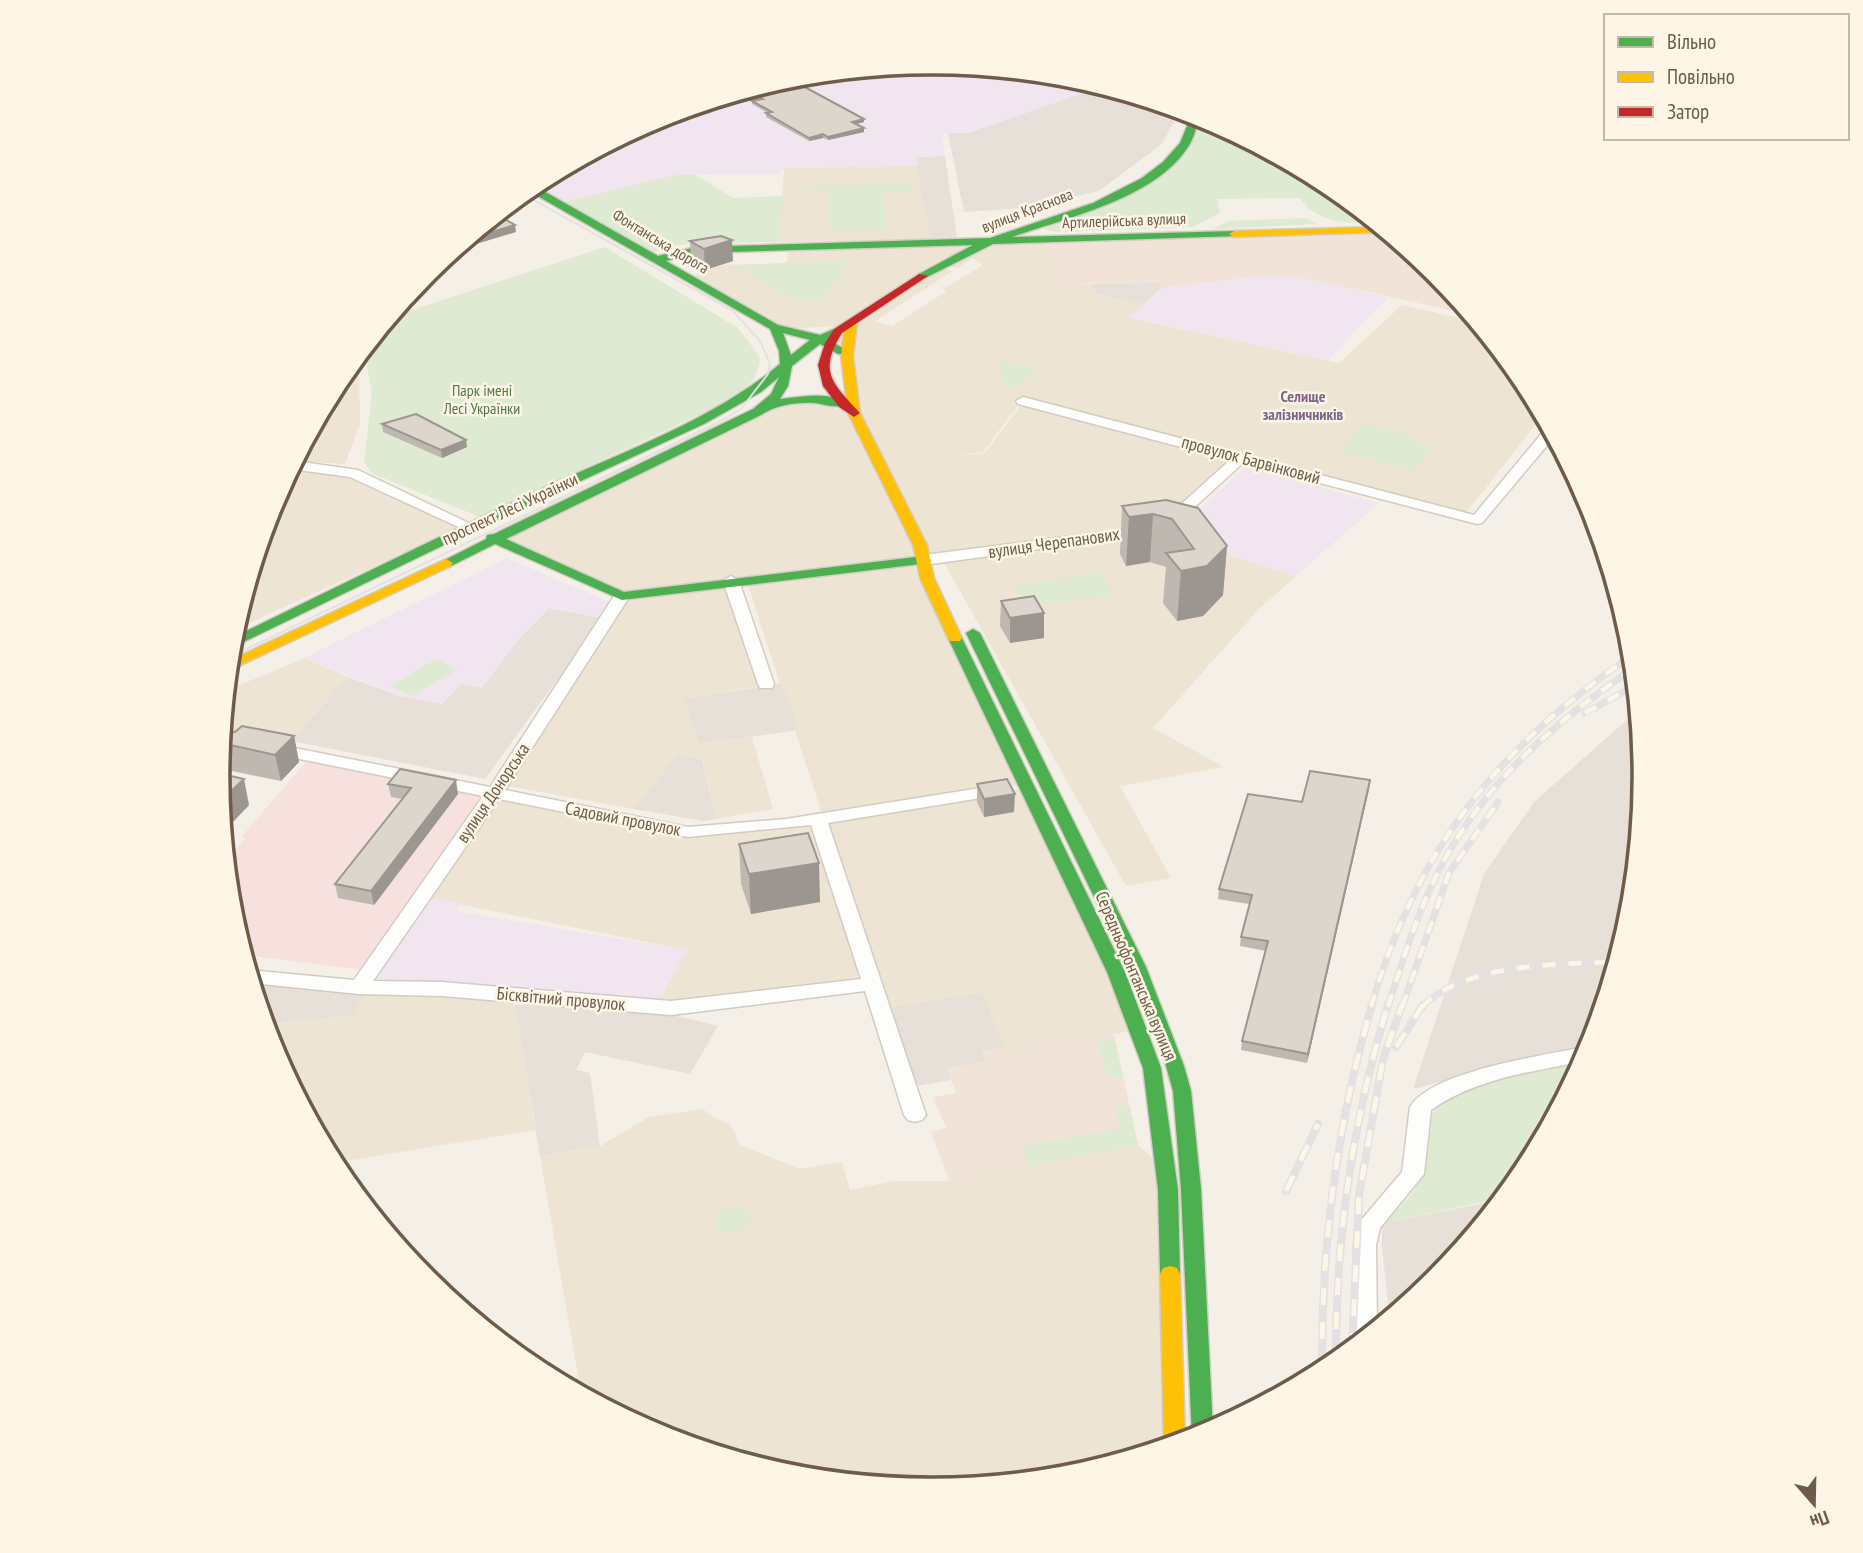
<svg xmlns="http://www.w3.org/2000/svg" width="1863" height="1553" font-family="'PT Sans Narrow',sans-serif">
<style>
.residential{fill:#ede4d4;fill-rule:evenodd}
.commercial{fill:#f2e3d8}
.industrial{fill:#e6e0d8}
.education{fill:#f1e6ef}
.medical{fill:#f6e1de}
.green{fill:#dfead2}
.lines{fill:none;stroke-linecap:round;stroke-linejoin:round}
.street-casing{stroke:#d2cbc3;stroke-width:3}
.fast-casing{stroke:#d3cdc4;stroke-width:3}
.slow-casing{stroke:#d3cdc4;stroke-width:3}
.jam-casing{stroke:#d3cdc4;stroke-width:3}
.street{fill:#fdfdfb;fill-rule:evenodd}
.fast{fill:#4caf50;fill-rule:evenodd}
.slow{fill:#ffc107;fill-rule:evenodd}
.jam{fill:#c62828;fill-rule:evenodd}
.tram{stroke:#e4e1e3;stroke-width:2}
.rail-far1-casing{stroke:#e4e1e3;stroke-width:7}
.rail-casing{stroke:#e4e1e3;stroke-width:8}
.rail-far1{stroke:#fdf6e7;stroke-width:4.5;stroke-dasharray:13;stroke-linecap:butt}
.rail{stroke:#fdf6e7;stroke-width:5;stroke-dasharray:17;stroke-linecap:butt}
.wall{fill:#beb8b0}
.shaded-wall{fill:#9b9690}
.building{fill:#ddd6cd;stroke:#9b9690;stroke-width:2}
.labels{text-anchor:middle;stroke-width:5;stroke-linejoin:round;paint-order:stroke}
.far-street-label{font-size:16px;fill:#6e5b4a;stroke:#fdf6e7}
.far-park-label{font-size:16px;fill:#517946;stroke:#fdf6e7}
.far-neighbourhood-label{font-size:16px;font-weight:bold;fill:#81628b;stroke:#fdf6e7}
.street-label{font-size:18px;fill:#6e5b4a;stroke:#fdf6e7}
.rim{fill:none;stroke:#6e5b4a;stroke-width:3.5}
</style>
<rect width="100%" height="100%" fill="#f4f0e7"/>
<g class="residential">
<path d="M917,166L930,239L1046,240L1059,284H1091L1096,294L1144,304L1130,318L1339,363L1402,305L1477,322L1525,380L1543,415L1466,513L1022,400L983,452L950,457L985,453L1023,402L1234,459L1158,525L924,558L623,594L508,539L793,400L853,412L835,326L787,329L690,276L723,265L787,263L788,252L844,241L780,242L784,168ZM973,258L983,265L943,289L947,291L892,326L875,321L953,271L941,268L944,265L957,268Z"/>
<path d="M359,355L360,424L345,464L295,461L338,380Z"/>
<path d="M291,468L346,474L462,526L234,630L272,503Z"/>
<path d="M1147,535L1170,536L1296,576L1259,609L1153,728L1224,767L1120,786L1171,878L1126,886L943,561Z"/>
<path d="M912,562L1020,785L823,817L747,582Z"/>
<path d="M725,583L760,686L686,699L699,744L752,737L773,809L716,819L703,759L678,754L633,809L497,784L627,602Z"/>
<path d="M304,658L348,677L291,741L223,728L226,691Z"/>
<path d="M1024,789L1144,1029L1005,1052L981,992L882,1009L825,820Z"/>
<path d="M494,790L700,835L815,821L869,983L657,1005L686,950L424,897Z"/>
<path d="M369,991L508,996L515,1005L535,1130L333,1163L272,1049L264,1024L349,1016Z"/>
<path d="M703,1109L714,1118L730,1124L740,1145L800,1169L842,1162L850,1190L893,1181H949L1138,1145L1164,1167L1178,1444L1070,1476L932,1490L792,1476L658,1436L581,1394L540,1156L600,1146L649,1117Z"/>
</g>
<g class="commercial">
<path d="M1385,230L1436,272L1471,315L1355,289L1261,276L1162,288L1159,282L1059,284L1046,240Z"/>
<path d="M1114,1034L1138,1145L949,1181L931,1132L946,1128L933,1097L956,1093L947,1068L985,1062L982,1052L1004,1047L1006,1052Z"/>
</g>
<g class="industrial">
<path d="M1102,86L1169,107L1174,122L1162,144L1099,191L1021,208L964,212L948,133H968Z"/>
<path d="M945,156L957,237L930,238L915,157Z"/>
<path d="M1159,282L1162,288L1144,304L1096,294L1091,284Z"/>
<path d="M549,608L602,618L485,779L291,741L348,677L399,696L462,684L518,640Z"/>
<path d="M782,683L799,730L699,744L685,699Z"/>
<path d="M1638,710L1645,777L1631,916L1592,1045L1413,1089L1484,874L1534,802Z"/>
<path d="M678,754L702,759L716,819L704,821L633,809Z"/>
<path d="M252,982L369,991L350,1016L264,1024Z"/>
<path d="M982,992L1004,1047L982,1052L985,1062L947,1068L951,1080L907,1088L882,1009Z"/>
<path d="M515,1005L593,1007L673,1015L718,1026L690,1074L585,1052L576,1070L590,1073L600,1146L540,1156Z"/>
<path d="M1503,1199L1436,1281L1390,1319L1382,1248V1224Z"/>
</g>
<g class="education">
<path d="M932,63L1071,77L1102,86L968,133H942L945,156L916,157L917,166L784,168L777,174L675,175L560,203L531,187L659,117L793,77Z"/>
<path d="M1261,276L1298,277L1388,297L1327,361L1129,317L1162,288Z"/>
<path d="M1245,467L1379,503L1296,576L1170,536Z"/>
<path d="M507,558L612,603L602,618L549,608L518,640L482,688L462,684L442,704L399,696L304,658Z"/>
<path d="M424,897L462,903L457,911L687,950L657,1005L361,986Z"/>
</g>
<path class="medical" d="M312,755L486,789L363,970L244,955L232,915L226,861L245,838L241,837Z"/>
<g class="green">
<path d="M1199,116L1328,183L1376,223C1348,223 1317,224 1300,198L1218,199L1220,213L1193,227L1055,232L1043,229L1152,183L1169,170Z"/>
<path d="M675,175H696L733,198L783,196L780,242L684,244L649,253L560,203Z"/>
<path d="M911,182L912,192L882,193L886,230L831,232L828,190H803L802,185Z"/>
<path d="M1305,218L1318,224L1214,229L1228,221Z"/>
<path d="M605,247L738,328L760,357C758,385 740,393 718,406L480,517L373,474L364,462L372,393L364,349L390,317Z"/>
<path d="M850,260L823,299L796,301L735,266Z"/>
<path d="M998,361L1036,370L1015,388L1005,386Z"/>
<path d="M1363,424L1408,435L1415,442L1433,446L1414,470L1340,452Z"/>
<path d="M1101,572L1110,588L1109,596L1024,606L1016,584Z"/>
<path d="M436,659L457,670L411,696L390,686Z"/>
<path d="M1115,1040L1123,1076L1109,1078L1096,1042Z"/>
<path d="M1585,1060L1525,1173L1505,1197L1382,1224C1427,1185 1427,1170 1432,1113C1473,1075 1532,1071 1585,1060Z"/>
<path d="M1129,1105L1138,1145L1028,1166L1021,1146L1120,1128L1116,1107Z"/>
<path d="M732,1206L747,1210L751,1218L744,1229L727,1232L717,1227L715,1218L721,1210Z"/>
</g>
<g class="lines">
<g class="street-casing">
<g id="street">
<path d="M1023,397L1474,515L1547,427L1550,426L1555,436L1482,523L1477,524L1243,463L1176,524H1166V518L1230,460L1018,404L1016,401Z"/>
<path d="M295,461L358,470L477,527L470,531L465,530L350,477L291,469Z"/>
<path d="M1143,527L1150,531L1148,534L924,565L916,560L924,555Z"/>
<path d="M731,576L739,581L774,684L772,688H760L758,684L723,581Z"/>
<path d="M622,591L630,596L505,790L688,827L786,819L999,785L1008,790L999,795L828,823L926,1115L922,1120L915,1122L908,1120L904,1115L865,991L671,1015L442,996L359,994L252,983L250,970L354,980L483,796L275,754L266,749L269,745L275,744L490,787L614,596ZM499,799L688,837L811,825L861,979L671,1001L442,982L373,981Z"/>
<path d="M1589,1046L1592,1047L1585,1061C1531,1072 1477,1078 1431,1110L1424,1174L1380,1228L1376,1245L1377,1330L1357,1346L1353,1339L1354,1245L1362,1219L1402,1172L1410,1107C1432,1070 1548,1055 1589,1046Z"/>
</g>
</g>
<g class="fast-casing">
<g id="fast">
<path d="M1192,114L1200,116C1197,124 1195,134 1191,142C1160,198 1068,217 1012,237L1234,231L1238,232V236L993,244L923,279L918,276L919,274L973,245L696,253L666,261L778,325L820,335L834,329H842V333L829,340L846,350V354H838L820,344L792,366L788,386L780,399C800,397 829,391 846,403C838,410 825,404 814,403C796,402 776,405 761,415L506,539L624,592L924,556L931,560L929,563L622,600L495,544L451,566L446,567L439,563L486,539L487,535L494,534L753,409L771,394L779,377L761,392L704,424L475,530L231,648L232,638C333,589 435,538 537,491C619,453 710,422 780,364L779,351L770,329L527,190L533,185L658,256L696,247L990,238L1093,203L1142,178L1163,162L1180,143ZM783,333L810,340L791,355Z"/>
<path d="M973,629L980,633L1146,967L1184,1066L1191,1091L1201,1189L1213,1431L1192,1439L1181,1189L1173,1091L1166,1066L1128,967L966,633Z"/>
<path d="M955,634L962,638L1125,972L1161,1068L1178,1190L1180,1274L1177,1280L1170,1282L1163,1280L1160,1274L1158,1190L1143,1068L1107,972L948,638Z"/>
</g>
</g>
<g class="slow-casing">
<g id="slow">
<path d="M1381,227L1388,232L1234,237L1229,234L1234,231Z"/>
<path d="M851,320L857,323L853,356L860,413L927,545L934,578L962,638L960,641H950L948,638L920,578L913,545L848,413L841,356L845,323Z"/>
<path d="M446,559L453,563L451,566L228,671L229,661Z"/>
<path d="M1170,1266L1177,1268L1180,1274L1185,1442L1164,1448L1160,1274L1163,1268Z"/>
</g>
</g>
<g class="jam-casing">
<path id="jam" d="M919,274L928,276L842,333C817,373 834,384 860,413L854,417L839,407L823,386L818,365L825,343L834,329Z"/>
</g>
<use href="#street" class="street"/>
<use href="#fast" class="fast"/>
<use href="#slow" class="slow"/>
<use href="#jam" class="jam"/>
<path class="tram" d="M230,657L721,421L741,409L768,374L770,364L760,341L733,311L523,194"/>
<g class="rail-far1-casing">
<g id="rail-far1">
<path d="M1585,713L1636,685"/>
<path d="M1371,1007C1416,850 1498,746 1633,655"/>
<path d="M1388,1007C1404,956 1420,904 1446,857C1490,778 1560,718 1634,668"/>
<path d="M1402,1007L1449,873L1498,802"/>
<path d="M1422,1007C1464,963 1560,964 1617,962"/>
</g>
</g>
<g class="rail-casing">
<g id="rail">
<path d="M1396,1047L1423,1005"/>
<path d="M1286,1191L1318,1124"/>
<path d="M1352,1350L1359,1195L1383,1059L1402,1005"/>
<path d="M1336,1363C1335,1240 1352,1123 1388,1005"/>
<path d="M1322,1373C1321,1246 1336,1127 1372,1005"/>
</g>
</g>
<use href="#rail-far1" class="rail-far1"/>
<use href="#rail" class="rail"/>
</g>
<g class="wall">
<path d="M788,78L864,122L856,124L864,132L828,140L823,138L809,141L766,117V113H768L752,104V101L759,99L744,91Z"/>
<path d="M690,241L733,261L705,270L691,262Z"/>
<path d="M382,424L466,440L467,447L442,458L383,432Z"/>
<path d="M1166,500L1227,546L1223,595L1203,616L1177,621L1163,603L1166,567L1150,562L1126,566L1120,554L1122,506Z"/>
<path d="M1001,601L1044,613V638L1010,643L1000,626Z"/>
<path d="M223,730L235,732L294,736L299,762L281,781L232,771L227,775L249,805L232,823L222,821L218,776Z"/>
<path d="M388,784L458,794L374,905L338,898L335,884L402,799L391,797Z"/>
<path d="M977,784L1014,812L984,817L977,802Z"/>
<path d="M1369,789L1307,1063L1241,1050L1242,1041L1266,951L1240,946L1241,937L1249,904L1218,899L1219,889L1302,802Z"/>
<path d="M739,844L820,902L751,914L741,884Z"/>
</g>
<g class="shaded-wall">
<path d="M864,119V122L852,125V122Z"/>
<path d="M864,128V132L828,140V137Z"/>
<path d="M823,134V138L809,141V138Z"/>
<path d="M515,225L516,232L453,251L467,239Z"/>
<path d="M732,240L733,261L705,270L704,249Z"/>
<path d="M466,440L467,447L442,458L441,450Z"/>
<path d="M1153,514L1150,562L1126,566L1129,517Z"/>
<path d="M1227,546L1223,595L1203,616L1177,621L1181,571Z"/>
<path d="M1044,613V638L1010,643V618Z"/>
<path d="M294,736L299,762L281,781L275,755Z"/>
<path d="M226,744L232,771L219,784L218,776L221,750Z"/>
<path d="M244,779L249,805L232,823L226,796Z"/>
<path d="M456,780L458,794L374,905L371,891Z"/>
<path d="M1370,780L1369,789L1307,1063L1308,1054Z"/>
<path d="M1015,794L1014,812L984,817V799Z"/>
<path d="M819,863L820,902L751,914L749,874Z"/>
</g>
<g class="building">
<path d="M788,78L864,119L852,122L864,128L828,137L823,134L809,138L766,113L772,112L752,101L763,99L748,90Z"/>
<path d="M497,215L515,225L467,239Z"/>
<path d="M721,236L732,240L704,249L690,241Z"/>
<path d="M416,414L466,440L441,450L382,424Z"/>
<path d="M1166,500L1198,508L1227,546L1207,566L1181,571L1166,553L1194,549L1172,519L1153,514L1129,517L1122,506Z"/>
<path d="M1034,596L1044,613L1010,618L1001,601Z"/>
<path d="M242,726L294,736L275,755L226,744L221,750L223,730L235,732Z"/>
<path d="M400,769L456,780L371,891L335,884L411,788L388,784Z"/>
<path d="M1310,771L1370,780L1308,1054L1242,1041L1268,941L1241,937L1252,895L1219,889L1248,794L1302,802Z"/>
<path d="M218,773L244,779L226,796L220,795Z"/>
<path d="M1007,779L1015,794L984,799L977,784Z"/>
<path d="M808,833L819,863L749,874L739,844Z"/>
</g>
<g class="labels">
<g class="far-street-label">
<text transform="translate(1027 210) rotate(-21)" y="6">вулиця Краснова</text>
<text transform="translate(1124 220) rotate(-2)" y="6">Артилерійська вулиця</text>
<text transform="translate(661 241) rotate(31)" y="6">Фонтанська дорога</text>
</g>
<g class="far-park-label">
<text x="482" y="396">Парк імені<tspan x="482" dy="18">Лесі Українки</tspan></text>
</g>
<g class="far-neighbourhood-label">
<text x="1303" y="402">Селище<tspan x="1303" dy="18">залізничників</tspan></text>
</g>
<g class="street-label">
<text transform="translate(1251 460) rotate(15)" y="6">провулок Барвінковий</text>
<text transform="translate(510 509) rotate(-25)" y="6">проспект Лесі Українки</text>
<text transform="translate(1054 543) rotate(-8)" y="6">вулиця Черепанових</text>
<text transform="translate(493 793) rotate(-56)" y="6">вулиця Донорська</text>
<text transform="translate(623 819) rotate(11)" y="6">Садовий провулок</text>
<text transform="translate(1136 976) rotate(67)" y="6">Середньофонтанська вулиця</text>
<text transform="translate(561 999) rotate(5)" y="6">Бісквітний провулок</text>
</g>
</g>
<path d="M0 0H1863V1553H0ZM230 776a701 701 0 1 1 1402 0a701 701 0 1 1-1402 0Z" fill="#fdf6e7" fill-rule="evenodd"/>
<path class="rim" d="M230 776a701 701 0 1 1 1402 0a701 701 0 1 1-1402 0Z"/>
<rect x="1604" y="14" width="245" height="126" fill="#fdf6e7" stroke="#c4b8a8" stroke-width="2"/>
<rect x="1618" y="37" width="35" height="10" fill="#4caf50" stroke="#c4b8a8" stroke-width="2"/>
<text x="1667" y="49" font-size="21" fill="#6e5b4a">Вільно</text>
<rect x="1618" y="72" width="35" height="10" fill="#ffc107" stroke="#c4b8a8" stroke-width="2"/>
<text x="1667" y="84" font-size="21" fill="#6e5b4a">Повільно</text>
<rect x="1618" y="107" width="35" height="10" fill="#c62828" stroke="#c4b8a8" stroke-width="2"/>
<text x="1667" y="119" font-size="21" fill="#6e5b4a">Затор</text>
<g transform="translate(1814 1504) rotate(160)" stroke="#fdf6e7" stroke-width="5" paint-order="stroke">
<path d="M0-5L12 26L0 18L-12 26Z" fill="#6e5b4a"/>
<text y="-10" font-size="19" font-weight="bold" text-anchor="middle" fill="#6e5b4a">Пн</text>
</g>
</svg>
